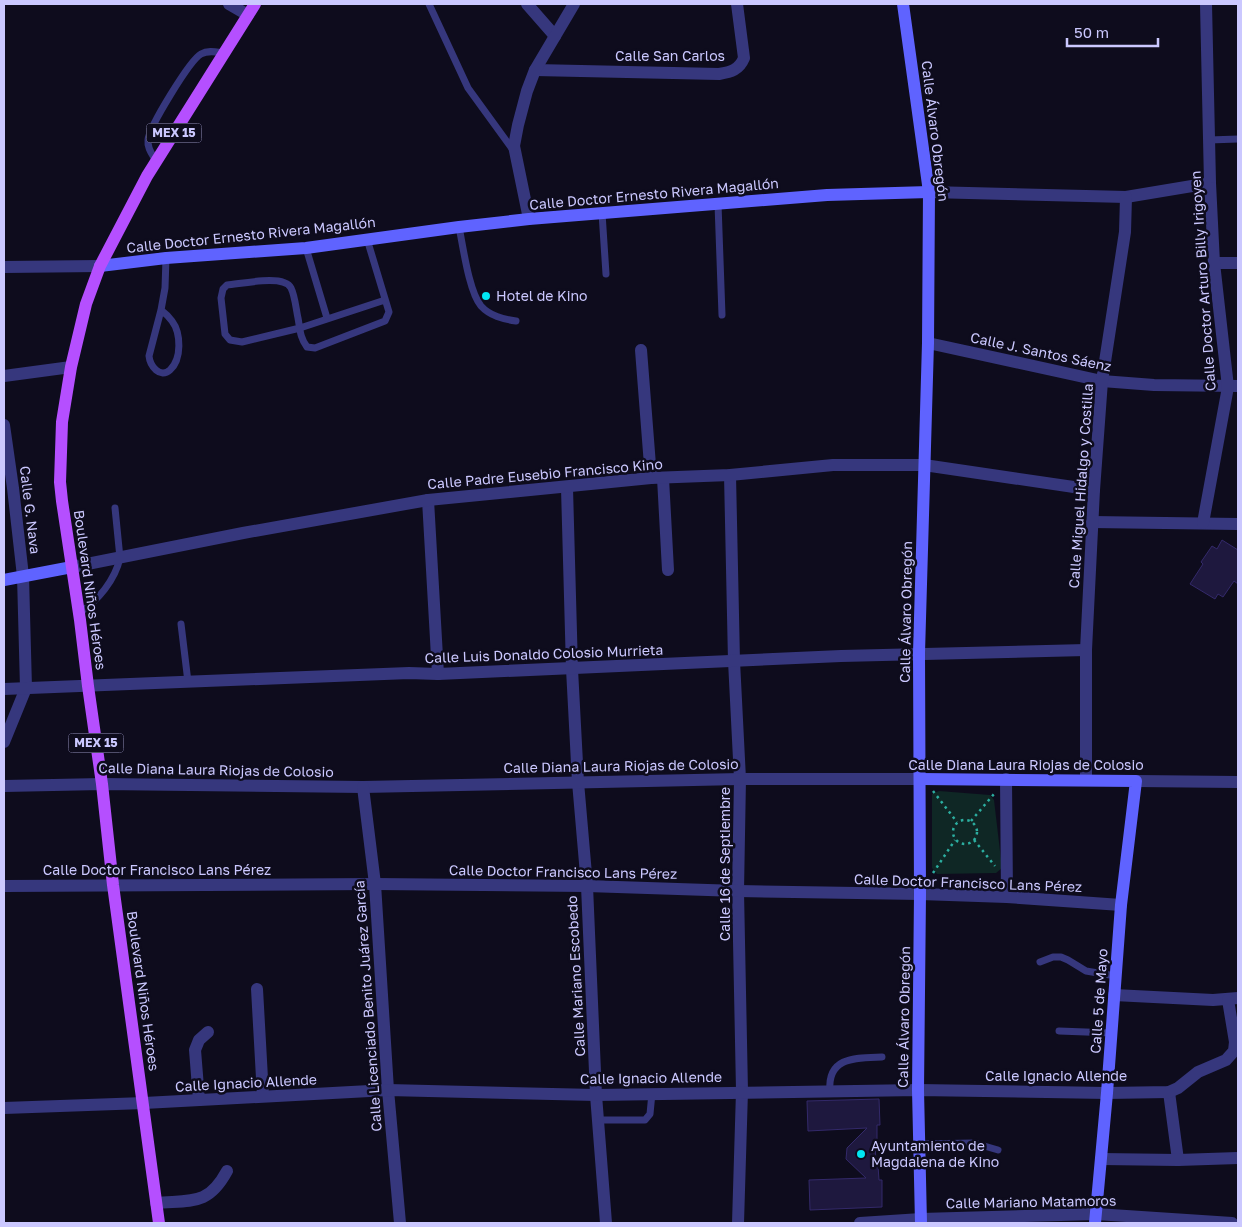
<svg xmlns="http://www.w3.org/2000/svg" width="1242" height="1227" font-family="'Golos Text',sans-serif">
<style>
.green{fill:#0f2725}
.building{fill:#1e183e;stroke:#33296a}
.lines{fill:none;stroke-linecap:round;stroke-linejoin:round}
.path{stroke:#2caea0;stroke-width:2.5;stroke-dasharray:2.5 4;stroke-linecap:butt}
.lane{stroke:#36377d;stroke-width:7}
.street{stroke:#36377d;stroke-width:12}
.secondary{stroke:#5f63ff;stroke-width:12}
.primary{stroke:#b54fff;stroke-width:12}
.poi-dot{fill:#00e6f3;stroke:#0e0c1d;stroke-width:2}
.labels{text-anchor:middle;stroke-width:5;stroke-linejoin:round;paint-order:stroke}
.shield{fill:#0e0c1d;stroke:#9290bb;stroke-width:1}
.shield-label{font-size:12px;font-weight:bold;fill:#cbc8ff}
.street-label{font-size:14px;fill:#cbc8ff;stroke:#0e0c1d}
.poi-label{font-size:14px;fill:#cbc8ff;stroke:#0e0c1d;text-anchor:start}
</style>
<rect width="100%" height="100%" fill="#0e0c1d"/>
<path class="green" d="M939,791L990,795L994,800L1002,868L996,873L937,874L932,868V794Z"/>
<g class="building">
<path d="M1222,540L1238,550V584L1234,581L1223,597L1218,594L1215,599L1190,584L1203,564L1201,562L1212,546L1217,549Z"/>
<path d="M879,1099L880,1125H877V1139H875L876,1166H878L879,1180H882V1207L810,1210L809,1180L866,1178L846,1159L847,1148L867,1128L808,1131L807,1101Z"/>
</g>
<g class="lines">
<g class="path">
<path d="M933,791L957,822"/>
<circle cx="965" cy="832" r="12"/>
<path d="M971,821L994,794"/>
<path d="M974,840L995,866"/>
<path d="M933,873L955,840"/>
</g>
<g class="lane">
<path d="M429,4L468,88L513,150"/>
<path d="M1209,140L1238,139"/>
<path d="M156,161C152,154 147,148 148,140C149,127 190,60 201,54C208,50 216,52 224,53"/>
<path d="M718,204L722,315"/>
<path d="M602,213L606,274"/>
<path d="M459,227C463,246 469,292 481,306C490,316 503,319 516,321"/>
<path d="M367,239L389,312L385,321L315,348L307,347C300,338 300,329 298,318C296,309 295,296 291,288C284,274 241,284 227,285L223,289L221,298L225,334L230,340L242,342L300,328L385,300"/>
<path d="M306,248L327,318"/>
<path d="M161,310C165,313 169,317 172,321C181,333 182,359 170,370C160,379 150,366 149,356L161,310L165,288L166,258"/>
<path d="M79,613C98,601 115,580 120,558L115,508"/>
<path d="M181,624L188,682"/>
<path d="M1040,962L1053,957H1061L1068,960L1086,971L1116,976"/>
<path d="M1059,1031L1112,1033"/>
<path d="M830,1091C827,1056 857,1058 882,1057"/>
<path d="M598,1120H645L650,1114L652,1093"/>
<path d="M919,1144L974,1143L998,1150"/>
</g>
<g class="street">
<path d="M229,4L248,15"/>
<path d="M527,4L555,36"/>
<path d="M535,70L719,74C731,72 739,70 744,58L737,4"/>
<path d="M929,192L1126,197L1210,183"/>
<path d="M529,219L514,146L518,125L527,91L535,70L574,4"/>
<path d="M1214,263H1238"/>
<path d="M4,267L100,266"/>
<path d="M928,343L1102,381L1154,385L1238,386"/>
<path d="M641,350L651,478"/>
<path d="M4,376L71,367"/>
<path d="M4,425L13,488L23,576L26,688L4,742"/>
<path d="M730,475L734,661L740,779L738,891L742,1091L738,1223"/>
<path d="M663,478L668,570"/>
<path d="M567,488L572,669L578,782L587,886L596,1095L606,1223"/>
<path d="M428,500L438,674"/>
<path d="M1092,522L1238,524"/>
<path d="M1203,523L1228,387L1214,263L1210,183L1206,4"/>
<path d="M72,567L243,533L428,500L651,478L730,475L833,465H924L1094,490"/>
<path d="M4,689L409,673L438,674L841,656L1086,650"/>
<path d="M1006,779L1007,897"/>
<path d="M1086,779V650L1094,490L1102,381L1125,232L1126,197"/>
<path d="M1136,781L1238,782"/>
<path d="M4,786L102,784L363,787L740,779H921"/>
<path d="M363,787L375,884L388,1090L400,1223"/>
<path d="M4,886L375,884L587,886L738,891L920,894L1007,897L1121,905"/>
<path d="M257,989L263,1096"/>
<path d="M1114,995L1213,1000L1238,998"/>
<path d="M1169,1092L1178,1160"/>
<path d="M199,1100L195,1050L199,1040L208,1032"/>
<path d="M4,1108L144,1103L388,1090L596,1095L918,1090L1107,1093L1169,1092L1178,1088L1198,1072L1226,1060L1234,1051L1235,1042L1228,1000"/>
<path d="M1101,1159L1178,1160L1238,1158"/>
<path d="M156,1203C192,1200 208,1206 227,1171"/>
<path d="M860,1223L921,1219L1096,1214L1232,1223"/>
</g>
<g class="secondary">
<path d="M903,4L929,192L928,343L919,653L920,894L918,1090L921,1223"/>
<path d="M100,266L166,258L306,248L459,227L529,219L827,195L929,192"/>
<path d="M4,580L72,567"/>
<path d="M921,779L1136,781L1121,905L1107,1093L1095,1223"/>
</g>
<path class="primary" d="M159,1223L113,885L102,784L88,686L80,620L62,501L60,482L62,422L71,367L86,304L100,266L147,176L255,4"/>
</g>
<g class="poi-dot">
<circle cx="486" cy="296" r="5"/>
<circle cx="861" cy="1154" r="5"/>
</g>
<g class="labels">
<g class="shield">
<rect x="146.5" y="123.5" width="55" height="19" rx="4"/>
<rect x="68.5" y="733.5" width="55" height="19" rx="4"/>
</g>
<g class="shield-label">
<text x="174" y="137">MEX 15</text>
<text x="96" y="747">MEX 15</text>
</g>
<g class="street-label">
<text x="670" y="61">Calle San Carlos</text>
<text transform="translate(935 131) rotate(83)" y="5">Calle Álvaro Obregón</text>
<text transform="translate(654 194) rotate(-5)" y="5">Calle Doctor Ernesto Rivera Magallón</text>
<text transform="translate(251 235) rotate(-6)" y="5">Calle Doctor Ernesto Rivera Magallón</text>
<text transform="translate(1203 281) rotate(-94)" y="5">Calle Doctor Arturo Billy Irigoyen</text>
<text transform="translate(1041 352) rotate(12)" y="5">Calle J. Santos Sáenz</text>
<text transform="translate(545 474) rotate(-5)" y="5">Calle Padre Eusebio Francisco Kino</text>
<text transform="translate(1081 486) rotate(-86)" y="5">Calle Miguel Hidalgo y Costilla</text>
<text transform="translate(30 510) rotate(83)" y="5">Calle G. Nava</text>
<text transform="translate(90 590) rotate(82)" y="5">Boulevard Niños Héroes</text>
<text transform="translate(906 612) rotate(-89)" y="5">Calle Álvaro Obregón</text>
<text transform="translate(544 654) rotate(-2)" y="5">Calle Luis Donaldo Colosio Murrieta</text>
<text x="1026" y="770">Calle Diana Laura Riojas de Colosio</text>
<text transform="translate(621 766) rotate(-1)" y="5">Calle Diana Laura Riojas de Colosio</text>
<text transform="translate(216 770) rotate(1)" y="5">Calle Diana Laura Riojas de Colosio</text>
<text transform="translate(725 864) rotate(-90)" y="5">Calle 16 de Septiembre</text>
<text x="157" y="875">Calle Doctor Francisco Lans Pérez</text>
<text transform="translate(563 872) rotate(1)" y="5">Calle Doctor Francisco Lans Pérez</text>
<text transform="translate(968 883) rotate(2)" y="5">Calle Doctor Francisco Lans Pérez</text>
<text transform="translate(576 976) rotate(-93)" y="5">Calle Mariano Escobedo</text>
<text transform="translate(143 991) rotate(82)" y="5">Boulevard Niños Héroes</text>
<text transform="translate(1099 1001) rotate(-86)" y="5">Calle 5 de Mayo</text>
<text transform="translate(368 1006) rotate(-94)" y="5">Calle Licenciado Benito Juárez García</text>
<text transform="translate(904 1017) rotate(-89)" y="5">Calle Álvaro Obregón</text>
<text x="1056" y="1081">Calle Ignacio Allende</text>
<text transform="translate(651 1078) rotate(-1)" y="5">Calle Ignacio Allende</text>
<text transform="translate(246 1083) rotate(-3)" y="5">Calle Ignacio Allende</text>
<text transform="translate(1031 1202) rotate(-1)" y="5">Calle Mariano Matamoros</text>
</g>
<g class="poi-label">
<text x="496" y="301">Hotel de Kino</text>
<text x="871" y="1151">Ayuntamiento de<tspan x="871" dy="16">Magdalena de Kino</tspan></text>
</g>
</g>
<rect width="1242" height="1227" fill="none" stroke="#cbc8ff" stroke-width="10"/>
<path d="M1067 38v8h91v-8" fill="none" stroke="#cbc8ff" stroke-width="2.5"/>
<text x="1074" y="38" font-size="15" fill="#cbc8ff" stroke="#0e0c1d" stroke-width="4" paint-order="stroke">50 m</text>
</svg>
